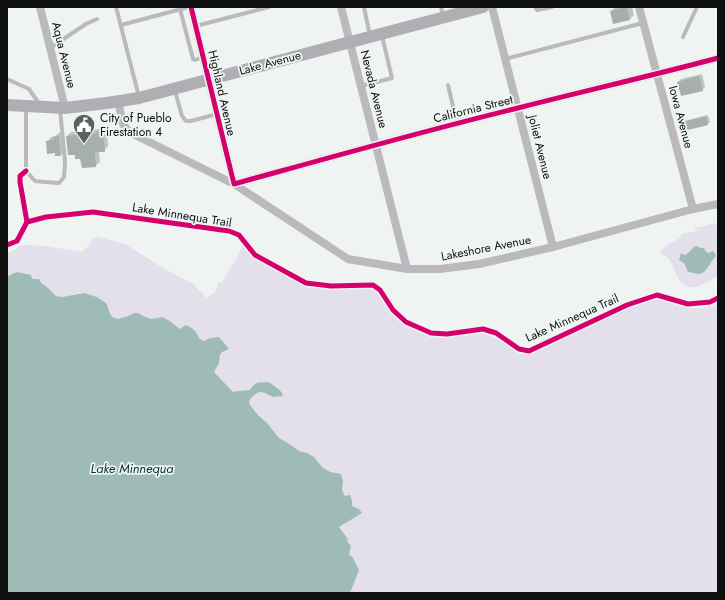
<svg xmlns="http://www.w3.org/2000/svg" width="725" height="600" font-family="Jost,sans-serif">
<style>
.green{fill:#e3dfeb;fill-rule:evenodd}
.water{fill:#9ebbb5}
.shadow{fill:#0003}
.building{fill:#a6afae}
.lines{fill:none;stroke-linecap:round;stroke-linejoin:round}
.lane{stroke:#bbb9bd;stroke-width:4}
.street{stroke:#bbb9bd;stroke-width:8}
.secondary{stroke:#b0aeb2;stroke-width:12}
.cycleway-casing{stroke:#eef5f4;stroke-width:8}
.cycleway{stroke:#d6006c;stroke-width:5}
.labels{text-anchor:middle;stroke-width:3.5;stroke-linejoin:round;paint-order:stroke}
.street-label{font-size:12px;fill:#0e1010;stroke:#eef5f4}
.poi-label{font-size:12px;fill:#0e1010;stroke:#eef5f4;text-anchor:start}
.water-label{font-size:13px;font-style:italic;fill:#0a312c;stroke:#eef5f4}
</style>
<rect width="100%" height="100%" fill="#eff4f3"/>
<g class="green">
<path d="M714,223L718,227V275C707,282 690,295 680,281C675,275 674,266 669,259C666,256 662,254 659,252L667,245L680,238L682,234L698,231L694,229L696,227H701ZM697,246L705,250L709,253L713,251C711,266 708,266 697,274C685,270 684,265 682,253L684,255L688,254L694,247Z"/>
<path d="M98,237L125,244L165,269L193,284L207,298L214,293L217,289L218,282L221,283L237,258L243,244L257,258L294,279L305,283L325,287L358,286L368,287L377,292L398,318L420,331L430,335L445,336L475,333H482L491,336L518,351L529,353L541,349C562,339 584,329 605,319C619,312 641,301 656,299C663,298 667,301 673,304C687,309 706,310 718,303V593H350L353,583V558L348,554L351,546L339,527L361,513L359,509L351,506L342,490L343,481L322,467L314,457L307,453L299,451L288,443L279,438L267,423L258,415L250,405L249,401L253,396L259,392L265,393L273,397L280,389L272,385L269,382C258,383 255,380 250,390L238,391L233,392L214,372L219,363L220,355L222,352L210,338L204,341L180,329L171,322L163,317L151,319L134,313L128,316L118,319L112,317L109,311L108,307L106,303L97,297L84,293L62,297L56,296L47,287L41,283L39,279H32L28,274L18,272L14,273L7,277V253L11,252L21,245H30L46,246L82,252L89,245L93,238Z"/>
</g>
<g class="water">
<path d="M697,246L701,248H704L705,250L708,253L713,251L714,252L716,256C710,261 707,275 697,274C694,273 691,272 688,272L684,263L679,260L681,253L684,255L687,254L694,247Z"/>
<path d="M18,272L31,275L32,279H39L41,283L47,287L56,296L62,297L84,293L97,297L106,303L108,307L109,311L112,317L118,319L128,316L134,313H138L143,316L151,319L163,317L171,322L180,329L186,325C194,329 195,330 199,338L204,341L210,338L219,337L229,349L222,352L220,355L219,363L214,372L233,392L238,391L250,390C256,380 258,383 269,382C274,387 281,388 283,396L273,397L265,393L259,392L253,396L249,401L250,405L258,415L267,423L279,438L288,443L299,451L307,453L314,457L322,467L330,472L341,474L343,481L342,490L345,496L350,495L352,501V506L359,509L362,513L339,527L348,539L347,541L351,546L349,554L353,558L359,570L350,593H7V277L14,273Z"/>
</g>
<g class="shadow">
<path d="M615,7H632L634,15L630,19L614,23L611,12Z"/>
<path d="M702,74L705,87L702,90L678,82L681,79Z"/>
<path d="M708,115L710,122L708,124L685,130L684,123L685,121Z"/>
<path d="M102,128L107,129L108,146L104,151H99L100,162L95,166L81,158L76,154L67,136L71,132L100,129Z"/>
<path d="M63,132L65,151L60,155L56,152L47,142L51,137L55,136L59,133Z"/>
</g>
<g class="building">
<path d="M627,7L630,20L613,24L610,11Z"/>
<path d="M699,76L703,91L681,96L677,82Z"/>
<path d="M706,116L708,125L684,131L682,122Z"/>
<path d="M97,131L103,134L105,152H95L96,167L82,168L80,159H75V155H68L66,136L97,133Z"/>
<path d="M59,136L61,156H55V153L47,154L46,141L54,140L53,137Z"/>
</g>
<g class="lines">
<g class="lane">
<path d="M116,7L139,97"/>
<path d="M364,7L370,36"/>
<path d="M441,7L443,16"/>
<path d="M535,7L537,10L552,7"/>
<path d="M180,9L193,59L195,60L203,57"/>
<path d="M121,25L189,7"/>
<path d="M196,26L269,7"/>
<path d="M683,37L697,7"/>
<path d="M50,48L86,24L97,19"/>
<path d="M505,59L643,23"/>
<path d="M7,79L29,89L40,105"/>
<path d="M448,85L457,123"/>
<path d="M361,86L392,78L382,36"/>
<path d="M175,91L182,116L186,121H191L217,114"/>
<path d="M26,107V171L35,181L45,182L59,183L64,177L65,162L60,109"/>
</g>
<g class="street">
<path d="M40,7L65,108"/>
<path d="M191,7L234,184C328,158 423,131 518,108C584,91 651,76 718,58"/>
<path d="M341,7L407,269"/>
<path d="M492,7L553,247"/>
<path d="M639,7L693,209"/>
<path d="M118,101L123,124L129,132L234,184L348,259L407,269H440L479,264L553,247L693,209L718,204"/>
</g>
<path class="secondary" d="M7,105L65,108L107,103L139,98L483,7"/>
<g class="cycleway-casing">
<g id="cycleway">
<path d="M191,7L234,184C328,158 423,131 518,108C584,91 651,76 718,58"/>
<path d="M26,171L20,176V182L27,222"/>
<path d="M7,245L17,241L27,222L46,217L93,212L229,231L239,235L255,255L306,283L331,286L373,285L380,290L393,310L406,322L431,333L447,334L483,329L496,333L519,349L529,351L627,305L657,295L688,304L710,302L718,298"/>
</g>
</g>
<use href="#cycleway" class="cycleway"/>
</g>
<defs>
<g id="civic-pin" transform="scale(1.15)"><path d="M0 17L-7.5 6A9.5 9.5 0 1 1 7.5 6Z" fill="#5d605f" stroke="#eef5f4"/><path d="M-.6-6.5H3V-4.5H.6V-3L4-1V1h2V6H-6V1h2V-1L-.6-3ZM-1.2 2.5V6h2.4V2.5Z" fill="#fff"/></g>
</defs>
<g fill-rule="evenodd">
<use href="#civic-pin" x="84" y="125"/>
</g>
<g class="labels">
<g class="street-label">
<text transform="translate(64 55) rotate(76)" y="4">Aqua Avenue</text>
<text transform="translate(270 63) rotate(-15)" y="4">Lake Avenue</text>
<text transform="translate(374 89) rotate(76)" y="4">Nevada Avenue</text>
<text transform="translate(222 93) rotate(77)" y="4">Highland Avenue</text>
<text transform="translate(473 109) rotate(-14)" y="4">California Street</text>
<text transform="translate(681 117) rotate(75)" y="4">Iowa Avenue</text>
<text transform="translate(540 147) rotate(76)" y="4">Joliet Avenue</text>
<text transform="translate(182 215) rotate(9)" y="4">Lake Minnequa Trail</text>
<text transform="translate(486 248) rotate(-11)" y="4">Lakeshore Avenue</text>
<text transform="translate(572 318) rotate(-24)" y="4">Lake Minnequa Trail</text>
</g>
<g class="poi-label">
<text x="100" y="122">City of Pueblo<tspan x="100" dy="14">Firestation 4</tspan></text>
</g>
<g class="water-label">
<text x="132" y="473">Lake Minnequa</text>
</g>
</g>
<rect width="725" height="600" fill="none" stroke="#0e1010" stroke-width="16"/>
</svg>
